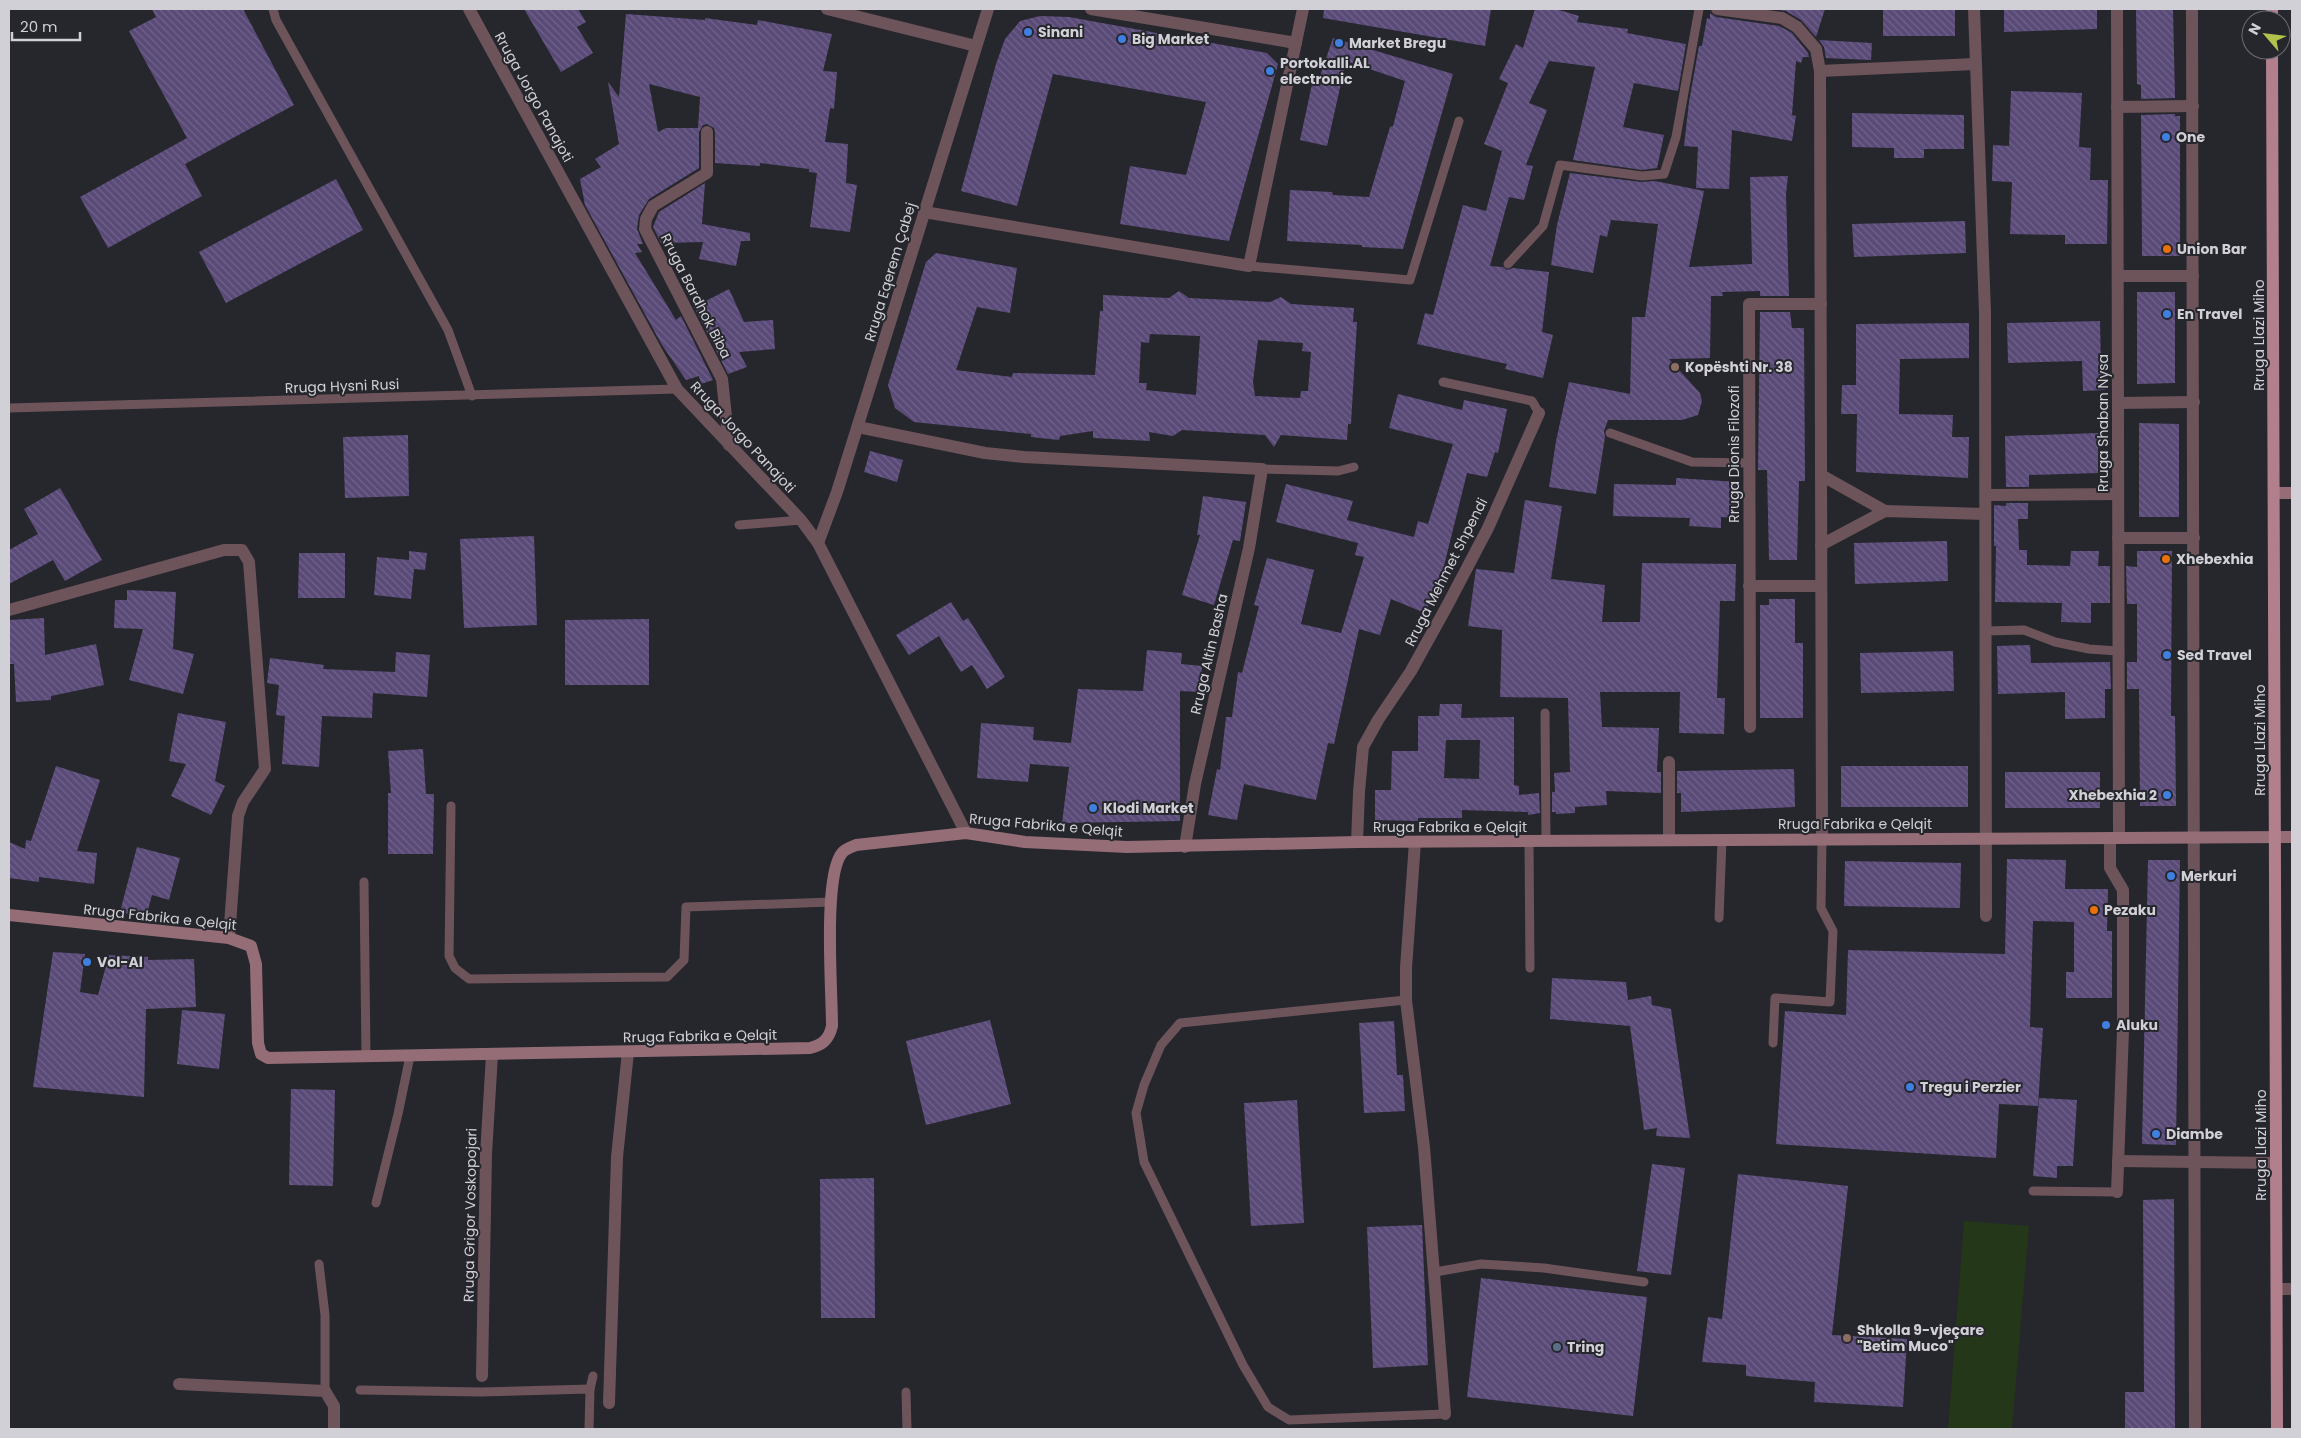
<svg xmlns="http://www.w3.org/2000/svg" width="2301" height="1438" font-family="Poppins,sans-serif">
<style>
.green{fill:#243719}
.building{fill:url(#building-back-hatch);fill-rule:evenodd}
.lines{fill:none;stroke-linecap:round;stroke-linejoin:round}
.lane{stroke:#6d545a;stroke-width:9}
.street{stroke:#6d545a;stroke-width:12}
.secondary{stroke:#946d77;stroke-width:12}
.primary{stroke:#b2808d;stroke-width:12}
.shop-dot{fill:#3f7fe0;stroke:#26262d;stroke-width:2}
.food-dot{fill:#e8710a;stroke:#26262d;stroke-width:2}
.education-dot{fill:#8d6e63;stroke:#26262d;stroke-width:2}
.service-dot{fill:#5c6f8a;stroke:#26262d;stroke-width:2}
.labels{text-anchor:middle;stroke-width:4;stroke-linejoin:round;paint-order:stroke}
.poi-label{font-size:14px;font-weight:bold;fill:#d1d0d6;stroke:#26262d;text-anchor:start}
.street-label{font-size:14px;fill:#d1d0d6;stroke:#26262d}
</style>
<defs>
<pattern id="building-back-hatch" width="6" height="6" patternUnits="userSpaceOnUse" patternTransform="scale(1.25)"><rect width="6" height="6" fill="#594a78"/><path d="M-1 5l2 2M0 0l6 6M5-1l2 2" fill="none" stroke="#70638a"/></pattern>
</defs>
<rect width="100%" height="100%" fill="#26262d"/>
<path class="green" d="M1964,1221L2029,1226L2012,1429H1948Z"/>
<g class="building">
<path d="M152,9H243L294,105L185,164L202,196L108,248L80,197L187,138L129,31L156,17Z"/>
<path d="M524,9H578L586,22L577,27L593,53L561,72Z"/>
<path d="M1324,9H1491L1485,46L1323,18Z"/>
<path d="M1535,9H1556L1579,16L1577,22L1628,29L1627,33L1686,44L1678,91L1634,83L1623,127L1664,135L1657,168L1642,170L1573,160L1595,67L1549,61L1529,103L1547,110L1526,165L1533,166L1524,200L1509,197L1490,266L1503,267L1507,270L1513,268L1549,272L1542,332L1553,335L1543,378L1505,369L1507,364L1417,344L1425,313L1433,315L1463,205L1486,211L1502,151L1484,144L1508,83L1499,79L1516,44L1523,48Z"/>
<path d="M1774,9H1825L1816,37L1801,20L1786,11Z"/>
<rect x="1883" y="9" width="72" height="27"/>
<path d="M2004,9H2097V29L2004,32Z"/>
<path d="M2136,9H2173L2175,98L2141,99V85L2137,84Z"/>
<path d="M1710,13L1716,17L1779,26L1792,33L1808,53L1809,57H1803L1801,63L1796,61L1792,115L1796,116L1792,141L1732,130L1729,189L1696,188L1698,147L1684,146L1689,102L1699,46H1702L1707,18L1710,19Z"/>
<path d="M626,14L705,20V18L757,25L758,20L832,34L823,71L837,72L834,109L830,108L825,142L848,144L846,183L857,185L850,232L810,227L817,173L809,172V169L760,163V166L715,163V132L714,128L707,124L703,125L699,132V168L649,199L639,215L637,229L643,244H637L642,252L635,253L676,320L681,316L713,380L701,384L699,376L686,380L662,345L585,205L580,179L601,167L595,159L619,144L608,82L619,97ZM649,84L700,97L698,128H666L658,132Z"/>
<path d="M1040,16L1069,17L1267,53L1278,64L1229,241L1120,224L1130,166L1186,175L1206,102L1053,74L1017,206L961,191L996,64L1005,39L1020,21Z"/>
<path d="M1333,38L1453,74L1403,249L1362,247V245L1287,241L1290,190L1332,192L1333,195L1369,197L1390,127L1393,126L1405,81L1346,61L1327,146L1300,140L1314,75L1320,76Z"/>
<path d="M1819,40L1872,43L1871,60L1826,58L1824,47Z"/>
<path d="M2011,91L2082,93L2079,147L2091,148L2090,180H2108L2107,244H2065V235L2010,234L2012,182L1992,181L1993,145L2009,146Z"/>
<path d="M1852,113L1964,115V149H1924V158H1894V148L1852,147Z"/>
<path d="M2175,114V116H2180V256H2142L2141,115Z"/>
<path d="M1570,173L1641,182L1655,181L1704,191L1689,267L1752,264L1750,177L1788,176L1786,194L1789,296H1760V291L1722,292L1723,296H1711L1710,358L1669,359L1700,393L1702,401L1698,415L1682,420H1608L1604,431L1605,437L1596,494L1549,487L1556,441L1569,382L1630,394L1632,317H1645L1658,224L1611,220L1607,237L1600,235L1593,273L1551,265L1557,225Z"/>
<path d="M336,179L363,230L226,303L199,252Z"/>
<path d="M705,183L702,224L750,233V241H741L736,266L699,259L703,242L661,243L653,227L659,212Z"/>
<path d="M1965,221L1966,253L1854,257L1852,224Z"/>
<path d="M936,253L1017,268L1010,313L977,307L956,370L1012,377L1013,373L1095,375L1100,311H1103V295L1169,298L1179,291L1189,298L1270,302L1281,297L1291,304L1354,308L1353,322H1357L1351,424H1348L1347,440L1281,435L1274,447L1265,435L1182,430L1173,436L1149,432L1150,441L1093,438V431L1060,436L1059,440L1031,437V434L1020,433L914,422L895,408L888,385L926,262ZM1150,334L1200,336L1196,395L1146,390L1147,383H1139L1141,342L1149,343ZM1258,340L1303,343L1302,351L1311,352L1308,391H1301L1300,398L1255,396L1253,382Z"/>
<path d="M729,289L744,322L773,320L775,349L739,352L747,367L728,374L694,307Z"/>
<path d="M2137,292H2175V383L2137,384Z"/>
<path d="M1760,312H1790L1792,328H1804L1805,481H1799L1797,560H1769L1767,470H1758Z"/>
<path d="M2100,321L2101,367H2104L2105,390L2083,391L2082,361L2008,363L2007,323Z"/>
<path d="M1969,323V358L1900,359L1899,414L1953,415L1952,437H1969L1968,478L1856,472L1857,414H1841L1842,385H1856V324Z"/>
<path d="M1398,394L1462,410L1464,400L1507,409L1498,453L1495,452L1487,477L1467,473L1443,570L1425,613L1391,599L1380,635L1359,629L1334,744L1328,743L1316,800L1244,784L1237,820L1208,815L1217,769L1220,770L1226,717H1232L1238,672L1242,673L1259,606L1254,605L1267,558L1314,570L1301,624L1341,633L1364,557L1355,555L1358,543L1276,522L1286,484L1353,501L1347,520L1414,537L1418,521L1428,524L1453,444L1389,428Z"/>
<path d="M2139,423L2179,424V517H2139Z"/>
<path d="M2098,433V473L2029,475V487H2006L2005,436Z"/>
<path d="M408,435L409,496L345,498L343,437Z"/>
<path d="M870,451L903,460L897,482L864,472Z"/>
<path d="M1676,478L1738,482L1737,518L1721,517V528L1689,526L1690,518L1613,516L1614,484L1676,485Z"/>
<path d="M60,488L102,560L65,581L53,560L9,584V550L38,534L24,509Z"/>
<path d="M1203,496L1246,502L1240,541L1233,540L1214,605L1182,595L1200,535H1197Z"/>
<path d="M1525,500L1562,506L1551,579L1605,585L1602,622H1640L1642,563L1736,564L1735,601H1720L1717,698H1725L1724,734L1679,733L1680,692H1600L1602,727L1659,728L1657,772H1661V793L1606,791L1607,805L1575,807V813L1556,814V812H1552V792H1555L1554,773L1570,772L1568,698L1500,697L1502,630L1468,626L1476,569L1514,573Z"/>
<path d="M2006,503H2028V519H2018L2019,550H2027V565L2070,566L2071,551H2099L2098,566H2110V603H2091V623L2061,622L2062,603L1995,602L1996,546H1994V505L2006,506Z"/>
<path d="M534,536L537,625L464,628L460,539Z"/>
<path d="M1947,541L1948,581L1855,584L1854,543Z"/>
<path d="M409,551L427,553L425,570L414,569L411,599L374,595L377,557L409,560Z"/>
<path d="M2137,551H2172L2171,716H2175L2176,806H2140L2139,689H2127V662H2137V604H2127L2126,566L2137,567Z"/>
<path d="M299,553H345V598H298Z"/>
<path d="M127,590L176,592L173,649L194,654L183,694L129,680L143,629L114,628L115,600H127Z"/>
<path d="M1769,599H1795V643H1803V718H1760V605H1769Z"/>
<path d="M951,602L963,621L968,618L1005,677L987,689L972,665L961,672L939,636L909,655L896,635Z"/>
<path d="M44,618L45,655L96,644L104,685L51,696V700L16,702L14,664H9V620Z"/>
<path d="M649,619V685H565V620Z"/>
<path d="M2030,645L2031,663L2110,662L2111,689H2105V718L2065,719V692L1998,694L1997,646Z"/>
<path d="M1147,650L1182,653L1181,664L1202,666L1200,692L1180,691V821L1062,823L1069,767L1030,764L1028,782L977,778L981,723L1034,727L1033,740L1071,743L1078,689L1143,691Z"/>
<path d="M1953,651L1954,691L1861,693L1860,653Z"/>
<path d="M396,652L430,655L427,697L373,693L372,718L322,716L319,767L282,764L285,716L276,715L279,685L267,683L270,658L324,665L323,669L395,672Z"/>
<path d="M1440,704H1462L1461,718L1514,717V785L1519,786V795L1539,793L1540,813L1528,815V812L1462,810V818H1418V821L1375,820V790H1391L1392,751H1418V716H1439ZM1446,740H1480L1479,779L1444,778Z"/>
<path d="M178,713L226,722L215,781L225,786L211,815L171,796L186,764L169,761Z"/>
<path d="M423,749L426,794H434L433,854H388V793H391L388,751Z"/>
<path d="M56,766L100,780L77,851L97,853L94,884L39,877V882L9,878V842L25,849L26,840L31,841Z"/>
<rect x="1841" y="766" width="127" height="41"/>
<path d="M1794,769L1795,807L1681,812V793H1677V771Z"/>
<rect x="2005" y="772" width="95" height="36"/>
<path d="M137,847L180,858L169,900L152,895L146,918L120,912Z"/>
<path d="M2007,859L2066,860L2065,889H2108L2107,931H2112V998H2066V972H2074V922L2033,921L2030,1027L2043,1028L2038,1106L1999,1104L1996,1158L1776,1144L1785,1011L1846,1015L1848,950L2005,954Z"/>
<path d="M2148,860H2180L2176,1145L2142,1144Z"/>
<path d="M1845,861L1961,863L1960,908L1844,906Z"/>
<path d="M53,952L85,954L80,992L98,995L109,955L148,957V960L194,959L196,1007L146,1009L144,1097L33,1087Z"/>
<path d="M1552,978L1626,982L1628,1000L1651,996L1652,1005L1671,1009L1690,1138L1656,1136L1657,1128L1644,1130L1630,1026L1550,1019Z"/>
<path d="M182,1010L225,1014L219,1069L177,1064Z"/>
<path d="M990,1020L1011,1104L926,1125L906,1041Z"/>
<path d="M1394,1021L1397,1075H1403L1405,1111L1364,1113L1359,1023Z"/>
<path d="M291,1089L335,1090L333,1186L289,1185Z"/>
<path d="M2039,1098L2077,1100L2073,1166H2057V1178L2033,1176Z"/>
<path d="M1297,1100L1304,1223L1251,1226L1244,1103Z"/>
<path d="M1652,1164L1685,1168L1671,1275L1637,1271Z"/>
<path d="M1738,1174L1848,1186L1832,1335L1907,1339L1903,1407L1814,1402L1815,1382L1746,1376V1365L1702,1362L1708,1317L1722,1319Z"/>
<path d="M874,1178L875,1318H821L820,1179Z"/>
<path d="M2174,1199L2175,1429H2125V1392H2144L2143,1200Z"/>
<path d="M1422,1225L1428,1365L1373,1368L1367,1227Z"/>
<path d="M1481,1278L1647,1297L1633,1416L1467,1397Z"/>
</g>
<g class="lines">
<g class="lane">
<path d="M273,9L276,20L448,330L472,396"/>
<path d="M1508,264L1543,226L1560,165L1642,176L1664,174L1676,137L1699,9"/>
<path d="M1249,266L1410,280L1459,121"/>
<path d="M1443,382L1532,401L1539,413"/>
<path d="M9,408L677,389"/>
<path d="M1610,433L1692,462L1749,463"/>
<path d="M1262,469L1338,471L1354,467"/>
<path d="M739,525L801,520"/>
<path d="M1986,631L2024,630L2055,642L2089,649L2118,651"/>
<path d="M1545,713L1546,841"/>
<path d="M451,806L449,956L455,968L469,979L667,977L684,960L686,907L831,902"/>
<path d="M1529,841L1530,968"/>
<path d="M364,882L366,1057"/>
<path d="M1719,918L1722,840"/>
<path d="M1406,1000L1180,1023L1161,1045L1144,1085L1136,1113L1144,1162L1243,1365L1268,1407L1289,1420L1445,1414"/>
<path d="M1773,1043L1775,998L1830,1002L1833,931L1821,908L1822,840"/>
<path d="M2033,1191L2117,1192"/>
<path d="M376,1203L398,1114L410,1056"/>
<path d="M319,1264L325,1315V1391"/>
<path d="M1435,1272L1481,1264L1544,1268L1644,1282"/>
<path d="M590,1389L593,1376"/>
<path d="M360,1390L481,1392L590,1389L589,1429"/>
<path d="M906,1392L907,1429"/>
</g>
<g class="street">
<path d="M469,9L677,389L801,520L818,543L966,833"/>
<path d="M827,9L976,46"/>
<path d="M1091,9L1296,43"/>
<path d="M1717,9L1782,18L1797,27L1816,49L1820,71L1822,840"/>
<path d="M1974,9L1985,313L1986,916"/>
<path d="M2117,9L2119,838"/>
<path d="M2192,9L2195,1429"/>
<path d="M1820,71L1975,64"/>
<path d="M2117,107L2193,106"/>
<path d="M707,132V173L653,206L646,219L645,229L722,379L729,445"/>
<path d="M924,212L1249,266L1303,9"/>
<path d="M2118,276H2193"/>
<path d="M2118,403L2194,402"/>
<path d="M858,427L985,453L1024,457L1262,469L1249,548L1195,784L1185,847"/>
<path d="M1821,475L1885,511"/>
<path d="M1986,495L2118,494"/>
<path d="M2118,538H2194"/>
<path d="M818,543L837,492L988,9"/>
<path d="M1821,545L1885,511L1985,514"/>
<path d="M1749,586H1821"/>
<path d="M9,610L224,550H242L249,562L265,769L243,802L238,816L229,938"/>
<path d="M1750,727L1749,304H1821"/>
<path d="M2110,838V868L2123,890V1031L2117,1192"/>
<path d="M1669,840V762"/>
<path d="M1357,842L1359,792L1363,747L1378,720L1411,671L1447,606L1488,528L1539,413"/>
<path d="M1415,842L1406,968V1000L1424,1147L1445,1414"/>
<path d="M2118,1161L2276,1163"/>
<path d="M2277,1289H2292"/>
<path d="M482,1376L486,1154L492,1055"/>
<path d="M179,1384L325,1391L334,1406V1429"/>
<path d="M609,1403L617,1157L628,1052"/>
</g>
<g class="secondary">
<path d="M2274,493H2292"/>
<path d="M9,915L229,938L251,946L256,964L258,1043L261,1054L268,1058L810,1048C823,1045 829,1039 832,1026C832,991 823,876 842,853C845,849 852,847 856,845L966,833L1025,842L1127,847L1357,842L2292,837"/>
</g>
<g class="primary">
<path d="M2272,9V20"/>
<path d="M2272,50L2277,1429"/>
</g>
</g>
<g class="shop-dot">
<circle cx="1028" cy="32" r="5"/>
<circle cx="1122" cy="39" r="5"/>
<circle cx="1339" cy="43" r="5"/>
<circle cx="1270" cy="71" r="5"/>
<circle cx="2166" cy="137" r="5"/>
<circle cx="2167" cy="314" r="5"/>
<circle cx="2167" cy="655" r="5"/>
<circle cx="2167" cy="795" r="5"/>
<circle cx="1093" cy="808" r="5"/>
<circle cx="2171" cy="876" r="5"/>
<circle cx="87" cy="962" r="5"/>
<circle cx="2106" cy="1025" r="5"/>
<circle cx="1910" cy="1087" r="5"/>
<circle cx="2156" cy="1134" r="5"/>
</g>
<g class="food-dot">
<circle cx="2167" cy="249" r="5"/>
<circle cx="2166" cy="559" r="5"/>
<circle cx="2094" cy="910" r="5"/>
</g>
<g class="education-dot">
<circle cx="1675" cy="367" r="5"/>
<circle cx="1847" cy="1338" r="5"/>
</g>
<circle class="service-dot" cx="1557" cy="1347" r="5"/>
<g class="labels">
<g class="poi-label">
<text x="1038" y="37">Sinani</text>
<text x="1132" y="44">Big Market</text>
<text x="1349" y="48">Market Bregu</text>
<text x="1280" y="68">Portokalli.AL<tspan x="1280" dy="16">electronic</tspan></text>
<text x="2176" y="142">One</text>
<text x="2177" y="254">Union Bar</text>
<text x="2177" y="319">En Travel</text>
<text x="1685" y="372">Kopështi Nr. 38</text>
<text x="2176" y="564">Xhebexhia</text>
<text x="2177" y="660">Sed Travel</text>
<text x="2157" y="800" text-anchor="end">Xhebexhia 2</text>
<text x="1103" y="813">Klodi Market</text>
<text x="2181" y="881">Merkuri</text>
<text x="2104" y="915">Pezaku</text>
<text x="97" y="967">Vol-Al</text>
<text x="2116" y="1030">Aluku</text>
<text x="1920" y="1092">Tregu i Perzier</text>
<text x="2166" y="1139">Diambe</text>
<text x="1857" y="1335">Shkolla 9-vjeçare<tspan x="1857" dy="16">"Betim Muco"</tspan></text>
<text x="1567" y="1352">Tring</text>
</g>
<g class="street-label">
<text transform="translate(534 97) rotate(61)" y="5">Rruga Jorgo Panajoti</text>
<text transform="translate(890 272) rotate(-73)" y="5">Rruga Eqerem Çabej</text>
<text transform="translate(696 296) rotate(63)" y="5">Rruga Bardhok Biba</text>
<text transform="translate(2259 335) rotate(-90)" y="5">Rruga Llazi Miho</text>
<text transform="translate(342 386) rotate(-2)" y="5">Rruga Hysni Rusi</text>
<text transform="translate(2103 423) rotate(-90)" y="5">Rruga Shaban Nysa</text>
<text transform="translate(743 437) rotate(47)" y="5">Rruga Jorgo Panajoti</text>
<text transform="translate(1734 454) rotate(-90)" y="5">Rruga Dionis Filozofi</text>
<text transform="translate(1446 572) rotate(-63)" y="5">Rruga Mehmet Shpendi</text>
<text transform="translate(1209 654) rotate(-77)" y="5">Rruga Altin Basha</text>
<text transform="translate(2260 740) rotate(-90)" y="5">Rruga Llazi Miho</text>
<text x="1855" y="829">Rruga Fabrika e Qelqit</text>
<text transform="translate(1046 825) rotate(5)" y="5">Rruga Fabrika e Qelqit</text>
<text x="1450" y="832">Rruga Fabrika e Qelqit</text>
<text transform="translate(160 917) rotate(6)" y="5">Rruga Fabrika e Qelqit</text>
<text transform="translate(700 1036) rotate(-1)" y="5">Rruga Fabrika e Qelqit</text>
<text transform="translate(2261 1145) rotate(-90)" y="5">Rruga Llazi Miho</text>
<text transform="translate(470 1215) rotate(-89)" y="5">Rruga Grigor Voskopojari</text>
</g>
</g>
<rect width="2301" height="1438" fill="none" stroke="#d1d0d6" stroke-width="20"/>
<g transform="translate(2266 35) rotate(298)"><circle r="24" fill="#26262d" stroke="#6a6a71"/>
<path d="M0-4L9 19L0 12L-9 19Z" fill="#b3c24b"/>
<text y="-8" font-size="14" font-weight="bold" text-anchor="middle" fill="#d1d0d6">N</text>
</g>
<path d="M12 32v8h68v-8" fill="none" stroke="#d1d0d6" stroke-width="2.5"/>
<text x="20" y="32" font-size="15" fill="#d1d0d6" stroke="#26262d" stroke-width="4" paint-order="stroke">20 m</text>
</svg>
